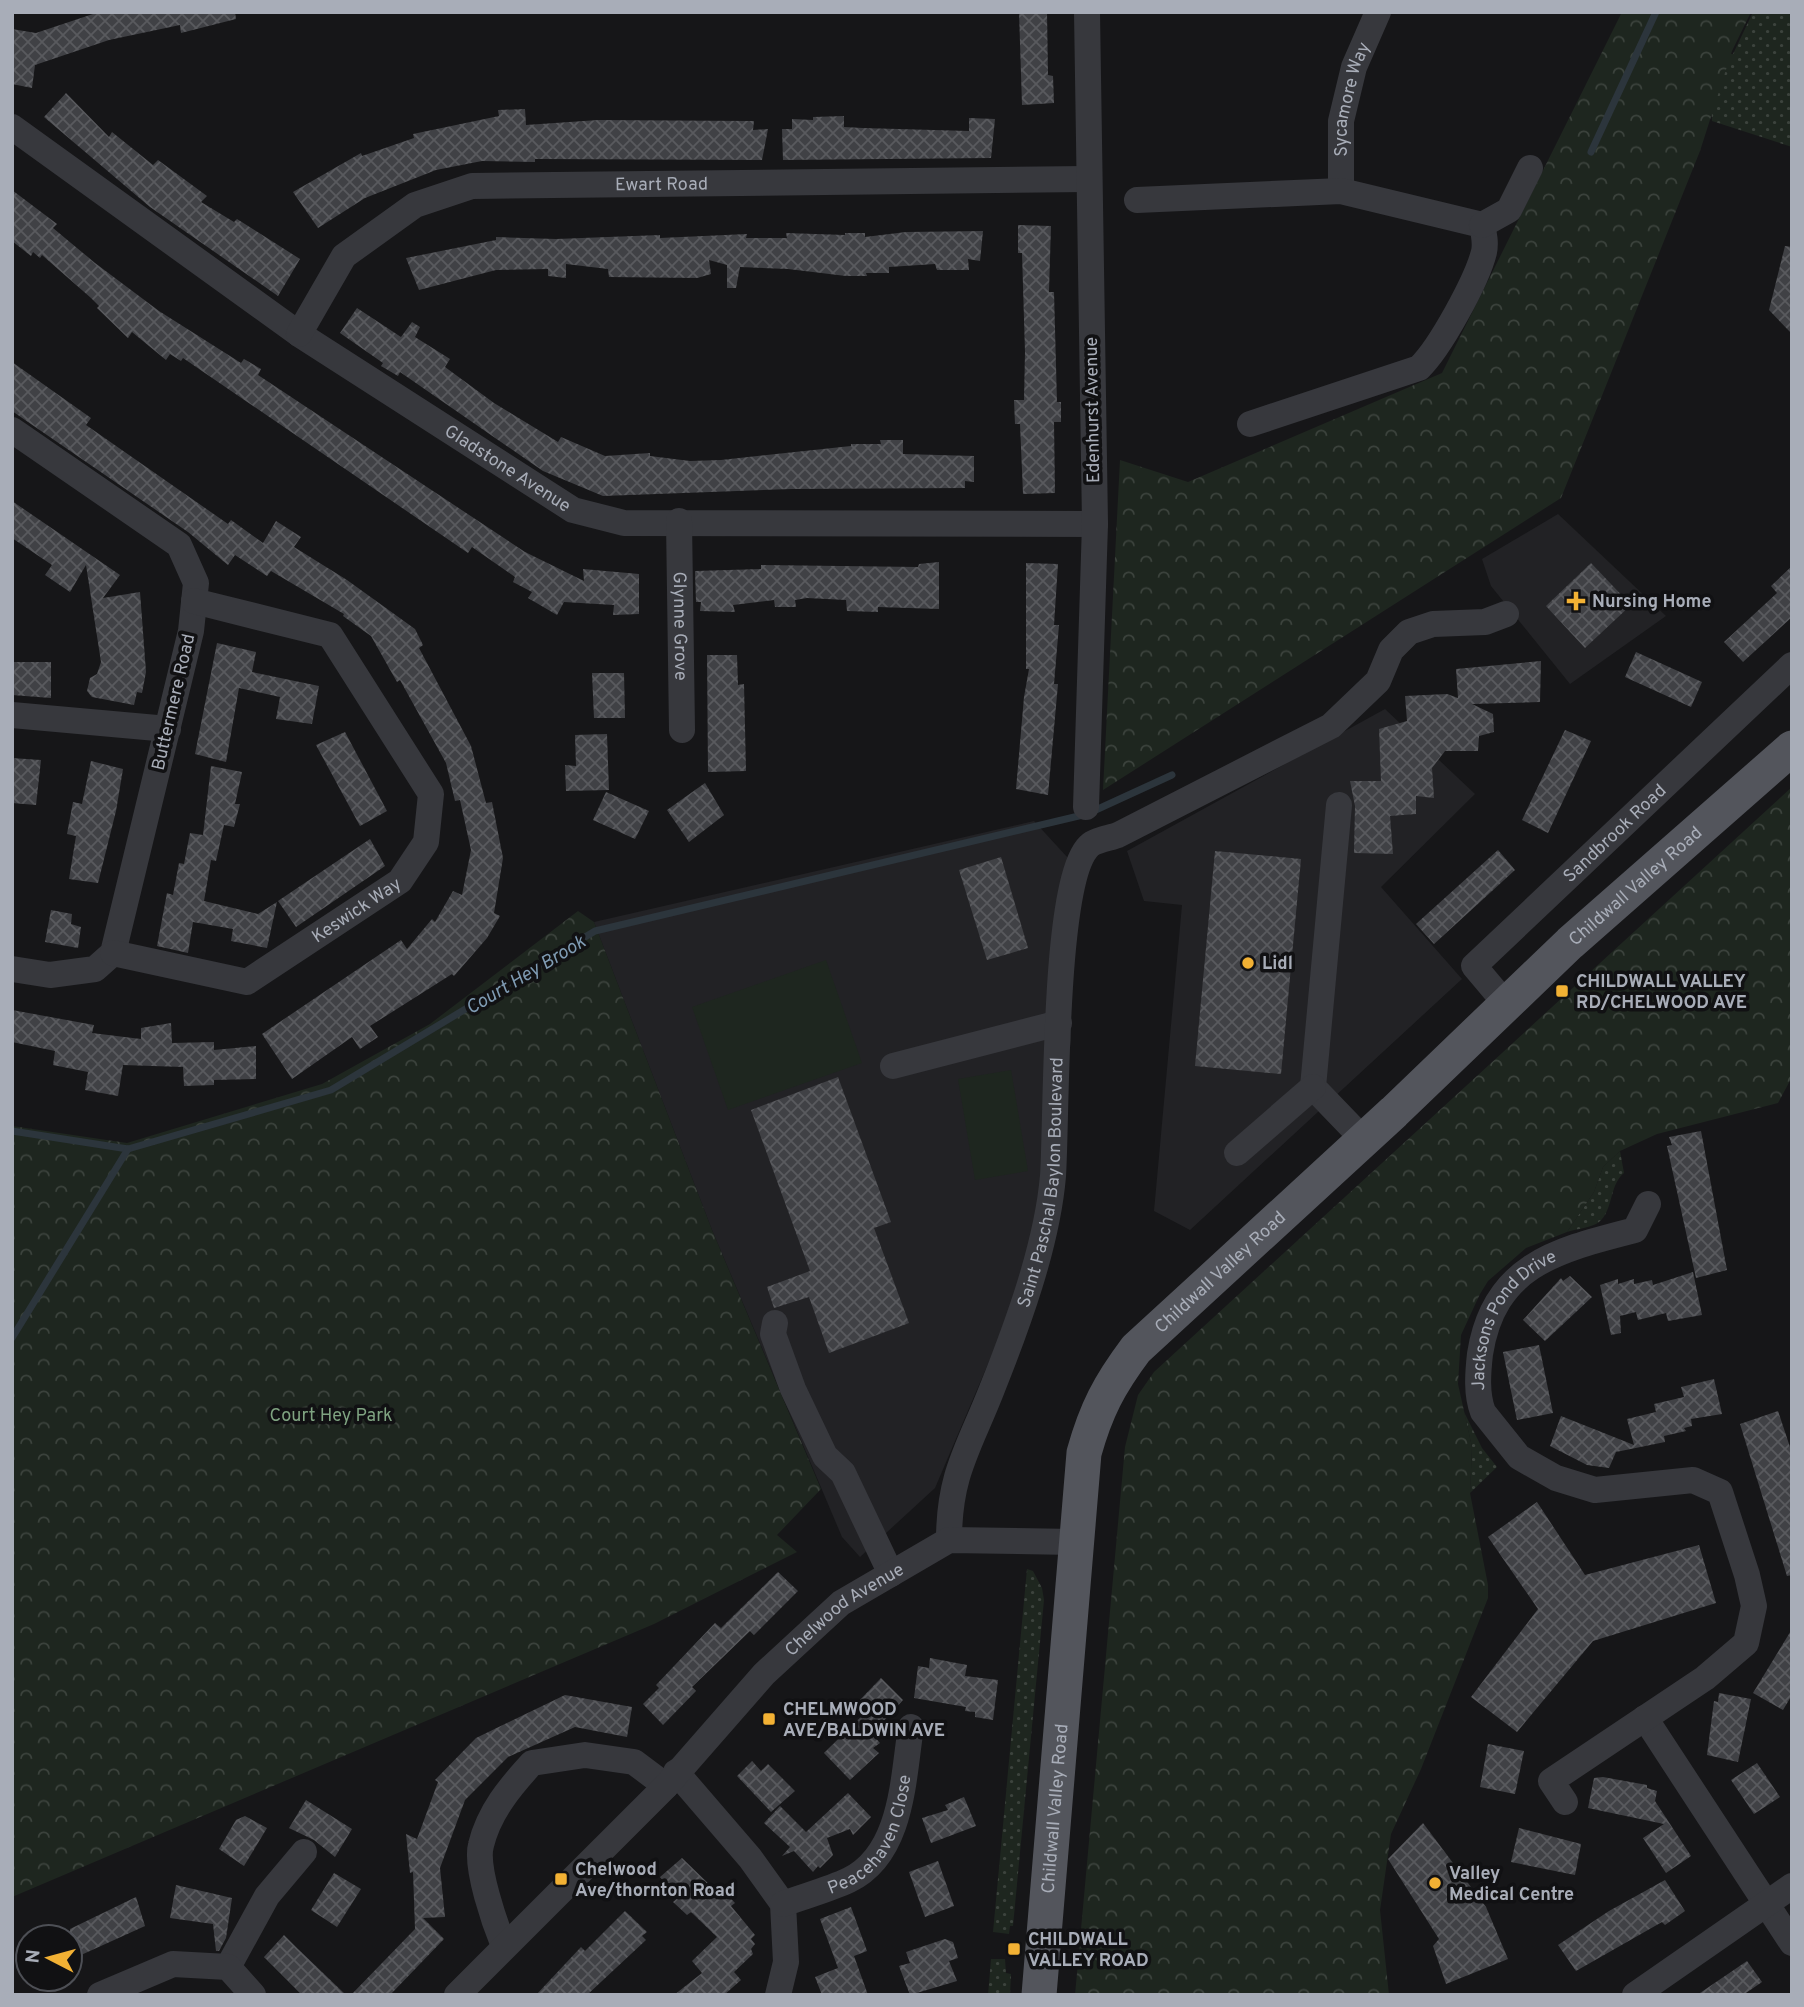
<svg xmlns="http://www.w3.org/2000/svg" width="1804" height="2007" font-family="Overpass,sans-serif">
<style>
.built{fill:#222225}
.grass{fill:url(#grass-dots)}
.forest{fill:url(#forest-crowns)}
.garden{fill:#1e261f}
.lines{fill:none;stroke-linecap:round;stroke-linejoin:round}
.stream{stroke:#2c353c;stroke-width:7}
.building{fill:url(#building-cross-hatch)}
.minor{stroke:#37383d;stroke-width:26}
.major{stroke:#53555c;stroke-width:35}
.poi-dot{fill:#f2b134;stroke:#111113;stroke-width:2.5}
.labels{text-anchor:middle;stroke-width:7;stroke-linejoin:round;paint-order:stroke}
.street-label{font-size:18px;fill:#a8adb8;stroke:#111113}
.poi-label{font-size:18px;font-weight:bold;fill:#a8adb8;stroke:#111113;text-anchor:start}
.park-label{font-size:18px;fill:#7fa381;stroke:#111113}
.water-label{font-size:19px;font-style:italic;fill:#7f9bb3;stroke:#111113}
</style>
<defs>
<pattern id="grass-dots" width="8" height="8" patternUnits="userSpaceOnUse" patternTransform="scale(1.75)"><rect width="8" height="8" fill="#1e261f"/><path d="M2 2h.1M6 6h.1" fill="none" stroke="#3c433d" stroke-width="1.8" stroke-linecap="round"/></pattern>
<pattern id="forest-crowns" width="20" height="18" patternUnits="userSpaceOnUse" patternTransform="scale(1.75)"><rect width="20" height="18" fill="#1e261f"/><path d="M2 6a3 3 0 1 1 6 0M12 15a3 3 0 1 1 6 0" fill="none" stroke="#3c433d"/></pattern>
<pattern id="building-cross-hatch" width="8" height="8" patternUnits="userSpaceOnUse" patternTransform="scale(1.75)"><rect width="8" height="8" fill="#404145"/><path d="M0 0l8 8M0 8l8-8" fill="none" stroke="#595a5e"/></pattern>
</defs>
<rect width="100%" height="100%" fill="#161618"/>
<g class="built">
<path d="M1558,514L1666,616L1570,684L1491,586L1482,559Z"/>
<path d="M1385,709L1475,794L1381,887L1462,979L1190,1230L1154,1211L1182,905L1144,901L1127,851Z"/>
<path d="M1034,821L1068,858L1071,1041L1038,1247L935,1488L860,1557L842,1537L712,1230L594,922Z"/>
</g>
<g class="grass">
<path d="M1753,12H1792V147L1712,121L1707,54H1733Z"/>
<path d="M1620,1151L1624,1173C1608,1186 1614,1214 1596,1224C1588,1228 1576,1229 1567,1232L1594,1192L1603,1167Z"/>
<path d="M1464,1412L1482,1448L1497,1467L1470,1493L1472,1447Z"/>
<path d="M1027,1569L1033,1571L1042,1588L1044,1600L1013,1926H1010L1009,1934L993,1932Z"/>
<path d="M991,1959H1005L1006,1973L1011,1974L1010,1995H988Z"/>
</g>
<g class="forest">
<path d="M1622,12H1751L1732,51L1700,151L1561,498L1103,790L1120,460L1188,482L1442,373Z"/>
<path d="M1792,787V1077L1778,1103L1657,1134L1620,1151L1603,1167L1594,1192L1567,1232L1526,1248L1488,1281L1480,1294L1461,1335L1458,1384L1472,1447L1470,1493L1488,1585V1598L1421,1769L1391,1834L1380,1910L1389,1995H1075L1125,1447L1138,1395L1154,1372Z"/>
<path d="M578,911L594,922L712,1230L821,1489L777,1535L797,1552L654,1624L12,1897V1126L127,1143L322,1084L430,1024Z"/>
</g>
<g class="garden">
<path d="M826,960L862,1063L728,1110L692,1007Z"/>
<path d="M1011,1070L1028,1171L975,1180L958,1079Z"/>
</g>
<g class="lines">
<g class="stream">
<path d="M1591,152L1656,12"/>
<path d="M12,1131L128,1149L331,1090L595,931L1087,814L1172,775"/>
<path d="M12,1338L128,1149"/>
</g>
</g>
<g class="building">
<path d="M99,12H235L236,19L181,33L180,25L109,40L35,65L32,88L12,84V29L36,33Z"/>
<path d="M1019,12H1047L1048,75L1053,76L1054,103L1022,105Z"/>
<path d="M66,93L109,137L112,132L153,165L158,160L207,196L201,202L234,222L237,219L300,259L278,296L150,207L44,117Z"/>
<path d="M525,109L526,125L598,120L754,121L753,130L768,129L762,160L535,159V162L482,161L436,170L365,198L318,228L293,192L361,153L362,156L414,138L413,134L499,116L498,110Z"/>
<path d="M844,116V127L863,128L969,131V118L995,119L991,158L783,160L782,129H792V119L813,120V117Z"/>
<path d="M12,190L57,224L53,228L95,263L159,311L241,363L244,359L261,369L258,375L525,552L584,581L583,569L639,574V614L613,615L614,605L564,602L557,615L528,598L532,592L513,582L515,577L472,547L468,553L183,358L181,361L170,354L166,360L132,332L128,338L97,308L99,306L91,298L42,255L40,258L33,252L31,256L12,241Z"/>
<path d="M1018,225L1051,226L1049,292H1054L1057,402H1061V422H1054L1055,493L1023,494L1020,424H1015L1014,400H1024L1025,352L1022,253H1018Z"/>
<path d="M983,231L980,261L968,259L969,270H937L935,264L889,267V273H866L867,276H846L788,269L740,267L736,288H727V265L709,260L711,274L697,278L609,277L608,269L566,264V278L548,276V269L496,270L419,290L406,258L496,240V237L556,239L660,235V238L747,234L746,238H787L786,233L845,235V233H865V237L906,232Z"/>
<path d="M1785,246L1792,247V334L1769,310Z"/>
<path d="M357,308L401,337L412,322L420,327L415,337L450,359L445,367L494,403L558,442L561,437L605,456L650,453V456L690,461L721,460L851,446V444H881L880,440H903V454L974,456V482L965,481V488L792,489L603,496L543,471L400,372L398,376L381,366L383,363L340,333Z"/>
<path d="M12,362L91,418L86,425L228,524L231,520L263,543L276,521L301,537L294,547L347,580L415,629L423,645L419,648L471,746L486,803L492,802L503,858L494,913L500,916L487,938L454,976L452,974L370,1026L378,1037L360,1049L352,1037L292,1079L262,1034L401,940L407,949L432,919L435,922L453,891L462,895L471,850L460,800L455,801L446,763L400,680L397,682L371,636L343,616L344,614L271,571L267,576L235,555L228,565L188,532L12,411Z"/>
<path d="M12,501L120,575L103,598L140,592L146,672L142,693L137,692L134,705L92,697L87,691L90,678L97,674L101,662L86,565L70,592L45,575L52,565L12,538Z"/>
<path d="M939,562V609L878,607V612L847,611L846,600L807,598L795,600L796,607H775L774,600L733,605L735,612L700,611L701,602H696L695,571L761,569V565L918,567L919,564Z"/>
<path d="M1026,563L1058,564L1054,625H1059L1054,684H1058L1048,795L1016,789L1024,697L1029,669H1026Z"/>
<path d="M1591,563L1631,605L1585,648L1546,606Z"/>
<path d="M1792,566V617L1743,662L1724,642L1777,593L1771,586Z"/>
<path d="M217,643L256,652L252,672L319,686L312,724L276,719L280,697L239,688L226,762L195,754Z"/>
<path d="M1636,652L1702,682L1691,707L1625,677Z"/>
<path d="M707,655H737L738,685L744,684L746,771L708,772Z"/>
<path d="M1541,661L1540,702L1472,704L1493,714L1494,732L1479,736L1478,751H1445L1432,768L1434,798L1416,796V814L1390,816L1393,854L1354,853L1355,806L1350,781H1381L1379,729L1407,721L1405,696L1447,694L1458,698L1456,669Z"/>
<path d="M12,662H51V698L12,695Z"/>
<path d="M592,673H624L625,718H594Z"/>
<path d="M1565,730L1591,741L1548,833L1522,820Z"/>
<path d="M345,732L387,811L360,826L316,745Z"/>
<path d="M607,734L609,790L566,791L565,765L576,766L575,735Z"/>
<path d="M12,758L41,760L36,805L12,803Z"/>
<path d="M91,761L123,769L116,811L98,883L69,879L76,836L67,834L73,802L82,804Z"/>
<path d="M211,766L242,772L235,804H240L234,827L224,825L216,861L211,860L204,901L258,914L277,902L267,948L231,941L233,929L193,922L188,953L157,946L167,893L173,895L179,863L184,864L190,833L203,835Z"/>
<path d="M705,783L724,815L689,842L667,810Z"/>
<path d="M606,792L649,811L635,839L593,820Z"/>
<path d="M370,839L385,866L296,927L278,901Z"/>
<path d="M1498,850L1515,870L1434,944L1416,924Z"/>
<path d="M1215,851L1301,859L1281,1074L1195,1066Z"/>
<path d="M1001,857L1028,948L987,960L959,870Z"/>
<path d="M51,910L72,914L71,924L81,927L78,948L45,942Z"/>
<path d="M12,1010L94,1025L92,1033L141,1039V1028L171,1023L172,1043L214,1042V1050L256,1046V1079L214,1080V1085L184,1086L183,1067L123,1065L118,1096L85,1090L88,1072L53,1065L55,1051L12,1042Z"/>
<path d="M838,1077L891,1222L874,1228L909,1323L829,1353L809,1297L774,1308L767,1287L810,1271L751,1110Z"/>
<path d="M1701,1131L1727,1270L1696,1278L1667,1146L1672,1145L1669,1137Z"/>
<path d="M1693,1272L1702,1315L1668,1321L1666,1313L1638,1320L1636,1312L1620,1316L1621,1333L1611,1335L1600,1285L1618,1279V1284L1634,1279V1284L1652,1280L1653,1285Z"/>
<path d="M1570,1276L1592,1297L1545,1341L1523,1320L1561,1278L1563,1281Z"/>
<path d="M1539,1345L1553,1413L1517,1420L1503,1352Z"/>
<path d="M1714,1379L1722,1414L1691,1419L1692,1426L1684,1428L1686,1431L1664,1436L1665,1442L1616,1452L1609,1468L1587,1465L1550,1446L1561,1416L1634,1445L1627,1419L1656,1412L1654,1404L1684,1397L1681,1387Z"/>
<path d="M1778,1411L1792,1453V1575L1787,1576L1740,1424Z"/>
<path d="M1537,1502L1585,1575L1699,1545L1716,1603L1593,1641L1517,1732L1471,1697L1538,1609L1488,1537Z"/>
<path d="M778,1572L798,1591L754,1635L750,1631L692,1687L696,1691L663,1725L643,1704L659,1688L656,1685L715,1623L721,1628Z"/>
<path d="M1792,1629V1695L1783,1710L1753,1693Z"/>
<path d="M930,1658L967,1665L965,1676L998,1680L993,1720L975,1717V1712L965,1711L966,1707L914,1698L918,1666L929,1668Z"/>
<path d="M881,1678L903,1700L872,1734L880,1743L873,1748L879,1753L850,1780L824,1753L865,1713L856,1704Z"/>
<path d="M1719,1693L1751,1699L1738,1762L1707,1755L1714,1701L1718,1702Z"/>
<path d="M565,1695L632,1707L627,1737L575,1727L508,1757L465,1800L440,1868L445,1917L423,1918L444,1939L390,1995H351L415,1929L413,1872L410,1873L406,1834L417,1839L438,1782L435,1780L476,1738Z"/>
<path d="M1488,1744L1524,1751L1515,1794L1480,1787Z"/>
<path d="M752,1761L761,1771L768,1764L795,1791L771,1812L737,1776Z"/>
<path d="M1757,1763L1780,1797L1754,1814L1731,1780Z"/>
<path d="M1603,1777L1647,1785V1788L1657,1791L1655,1801L1691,1856L1666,1873L1643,1838L1664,1824L1588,1808L1594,1778Z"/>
<path d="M848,1793L871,1817L853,1835L850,1829L827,1838L833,1855L820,1868L818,1866L813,1872L794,1851L782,1856L790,1847L764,1823L780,1806L806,1832Z"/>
<path d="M964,1797L976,1826L931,1843L922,1818L948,1810L945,1805Z"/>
<path d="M306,1800L352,1829L335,1857L314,1840L289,1828Z"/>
<path d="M245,1816L267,1828L244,1866L219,1849L236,1820Z"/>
<path d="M1423,1823L1486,1907L1508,1959L1446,1984L1433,1946L1439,1939L1388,1859Z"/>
<path d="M1519,1828L1581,1844L1575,1875L1511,1862Z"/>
<path d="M682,1858L714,1889L718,1885L735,1903L731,1906L755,1935L751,1939L755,1944L751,1949L753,1954L734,1972L741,1980L724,1995H674L702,1973L692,1961L717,1937L691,1912L687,1915L673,1902L679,1897L660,1877Z"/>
<path d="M938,1861L954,1906L925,1917L909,1872Z"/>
<path d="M334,1873L361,1889L337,1927L311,1910Z"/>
<path d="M1665,1880L1685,1911L1665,1925L1662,1922L1576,1971L1558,1945L1609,1911Z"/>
<path d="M176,1885L232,1898L226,1938L219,1951H216L213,1924L170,1918Z"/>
<path d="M136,1897L145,1926L70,1960V1929Z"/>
<path d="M851,1907L867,1951L854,1956L868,1995H822L815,1977L838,1968L820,1919Z"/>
<path d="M625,1911L647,1932L642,1936L646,1940L587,1995H536L581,1947L585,1951Z"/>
<path d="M284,1935L298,1949L346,1995H302L264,1957Z"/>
<path d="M945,1939L953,1942L958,1958L949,1961L957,1981L910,1995L899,1966L910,1963L906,1952Z"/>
<path d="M1747,1961L1762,1982L1743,1995H1697Z"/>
</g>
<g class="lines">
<g class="minor">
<path id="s1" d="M12,127L299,334L573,510L624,523L1095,524"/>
<path id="s2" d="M1341,191V121L1354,67L1378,12"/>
<path d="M1137,200L1341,191L1482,225C1484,234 1486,243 1484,252C1477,280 1440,348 1419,368L1250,424"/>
<path d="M1482,225L1509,210L1530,168"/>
<path id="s3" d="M299,334L344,256L415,205L472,186L1087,179"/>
<path d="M12,430L179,545L196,583L191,631L113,953L95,969L50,975L12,969"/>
<path id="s4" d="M679,521L682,730"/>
<path d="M12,715L168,729"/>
<path d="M1339,805L1313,1087L1364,1140"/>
<path d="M1086,807L1095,524L1087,12"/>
<path id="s5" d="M113,953L247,982L400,881L426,842L431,794L330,635L194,601"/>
<path id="s6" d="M1506,1004L1474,966L1792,665"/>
<path d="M893,1066L1059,1023"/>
<path d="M1237,1153L1313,1087"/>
<path d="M775,1323L773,1334L793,1389L825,1456L843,1473L891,1574"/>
<path id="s7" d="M949,1540C949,1474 969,1448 992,1389C1018,1324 1047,1245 1053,1176C1057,1116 1053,881 1089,846C1095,840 1110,838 1118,835L1331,726L1378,681L1391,650L1409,632L1433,624L1485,622L1506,614"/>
<path d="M1645,1718L1792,1943"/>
<path d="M676,1772L750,1858L783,1904L786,1962L778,1995"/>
<path id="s8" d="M1565,1802L1551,1781L1705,1678L1746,1643L1754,1606L1747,1575L1720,1492L1693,1480L1595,1490L1556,1478L1519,1457L1483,1412C1476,1394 1478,1372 1480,1354C1494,1264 1558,1250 1635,1230L1648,1204"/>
<path id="s9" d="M783,1904C804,1896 828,1890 849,1880C903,1854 903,1777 911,1727"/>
<path d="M504,1946C495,1924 475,1867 481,1845C489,1812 510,1787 532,1763L585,1755L634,1762L666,1786"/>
<path d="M228,1967L267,1896L304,1852"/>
<path d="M100,1995L173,1964L228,1967L253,1995"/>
<path id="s10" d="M457,1995L666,1786L764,1674L841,1603L949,1540L1075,1542"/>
<path d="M1635,1995L1792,1886"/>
</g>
<path class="major" id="s11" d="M1039,1995L1084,1453C1096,1410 1109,1385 1136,1349L1394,1112L1570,943L1792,748"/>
</g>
<g class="poi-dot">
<path d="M1572.5 590.5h7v7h7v7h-7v7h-7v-7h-7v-7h7z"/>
<circle cx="1248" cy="963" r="7"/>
<rect x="1555" y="984" width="14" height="14" rx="3.5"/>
<rect x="762" y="1712" width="14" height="14" rx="3.5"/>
<rect x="554" y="1872" width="14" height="14" rx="3.5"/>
<circle cx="1435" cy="1883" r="7"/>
<rect x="1007" y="1942" width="14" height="14" rx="3.5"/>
</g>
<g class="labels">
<g class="street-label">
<text dy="6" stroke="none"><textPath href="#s2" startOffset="93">Sycamore Way</textPath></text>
<text dy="6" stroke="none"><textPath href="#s3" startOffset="427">Ewart Road</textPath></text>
<text transform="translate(1092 410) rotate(-91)" y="6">Edenhurst Avenue</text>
<text dy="6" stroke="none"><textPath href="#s1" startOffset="602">Gladstone Avenue</textPath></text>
<text dy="6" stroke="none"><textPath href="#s4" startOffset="105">Glynne Grove</textPath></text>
<text transform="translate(173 702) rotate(-77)" y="6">Buttermere Road</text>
<text dy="6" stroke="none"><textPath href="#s6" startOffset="243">Sandbrook Road</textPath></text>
<text dy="6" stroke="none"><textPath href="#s11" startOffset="1342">Childwall Valley Road</textPath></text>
<text dy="6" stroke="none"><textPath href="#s5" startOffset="268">Keswick Way</textPath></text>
<text dy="6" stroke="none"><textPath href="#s7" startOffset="373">Saint Paschal Baylon Boulevard</textPath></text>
<text dy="6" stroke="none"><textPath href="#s11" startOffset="775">Childwall Valley Road</textPath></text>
<text dy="6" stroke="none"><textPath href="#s8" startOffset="796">Jacksons Pond Drive</textPath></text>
<text dy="6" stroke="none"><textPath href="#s10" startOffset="548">Chelwood Avenue</textPath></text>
<text dy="6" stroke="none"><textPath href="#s11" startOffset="187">Childwall Valley Road</textPath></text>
<text dy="6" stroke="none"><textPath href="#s9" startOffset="121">Peacehaven Close</textPath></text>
</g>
<g class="poi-label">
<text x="1592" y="607">Nursing Home</text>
<text x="1262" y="969">Lidl</text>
<text x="1576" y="987">CHILDWALL VALLEY<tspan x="1576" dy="21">RD/CHELWOOD AVE</tspan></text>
<text x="783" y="1715">CHELMWOOD<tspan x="783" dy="21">AVE/BALDWIN AVE</tspan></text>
<text x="575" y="1875">Chelwood<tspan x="575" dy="21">Ave/thornton Road</tspan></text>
<text x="1449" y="1879">Valley<tspan x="1449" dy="21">Medical Centre</tspan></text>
<text x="1028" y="1945">CHILDWALL<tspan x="1028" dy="21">VALLEY ROAD</tspan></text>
</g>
<g class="park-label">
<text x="331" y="1421">Court Hey Park</text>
</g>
<g class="water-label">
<text transform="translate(525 974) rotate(-31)" y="7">Court Hey Brook</text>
</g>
</g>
<rect width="1804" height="2007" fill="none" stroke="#a8adb8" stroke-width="28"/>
<g transform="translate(49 1958) rotate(276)"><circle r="33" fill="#111113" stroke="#4d4f55" stroke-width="2"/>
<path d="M0-5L12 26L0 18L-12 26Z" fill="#f2b134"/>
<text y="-10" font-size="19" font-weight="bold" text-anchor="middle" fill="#a8adb8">N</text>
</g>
</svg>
